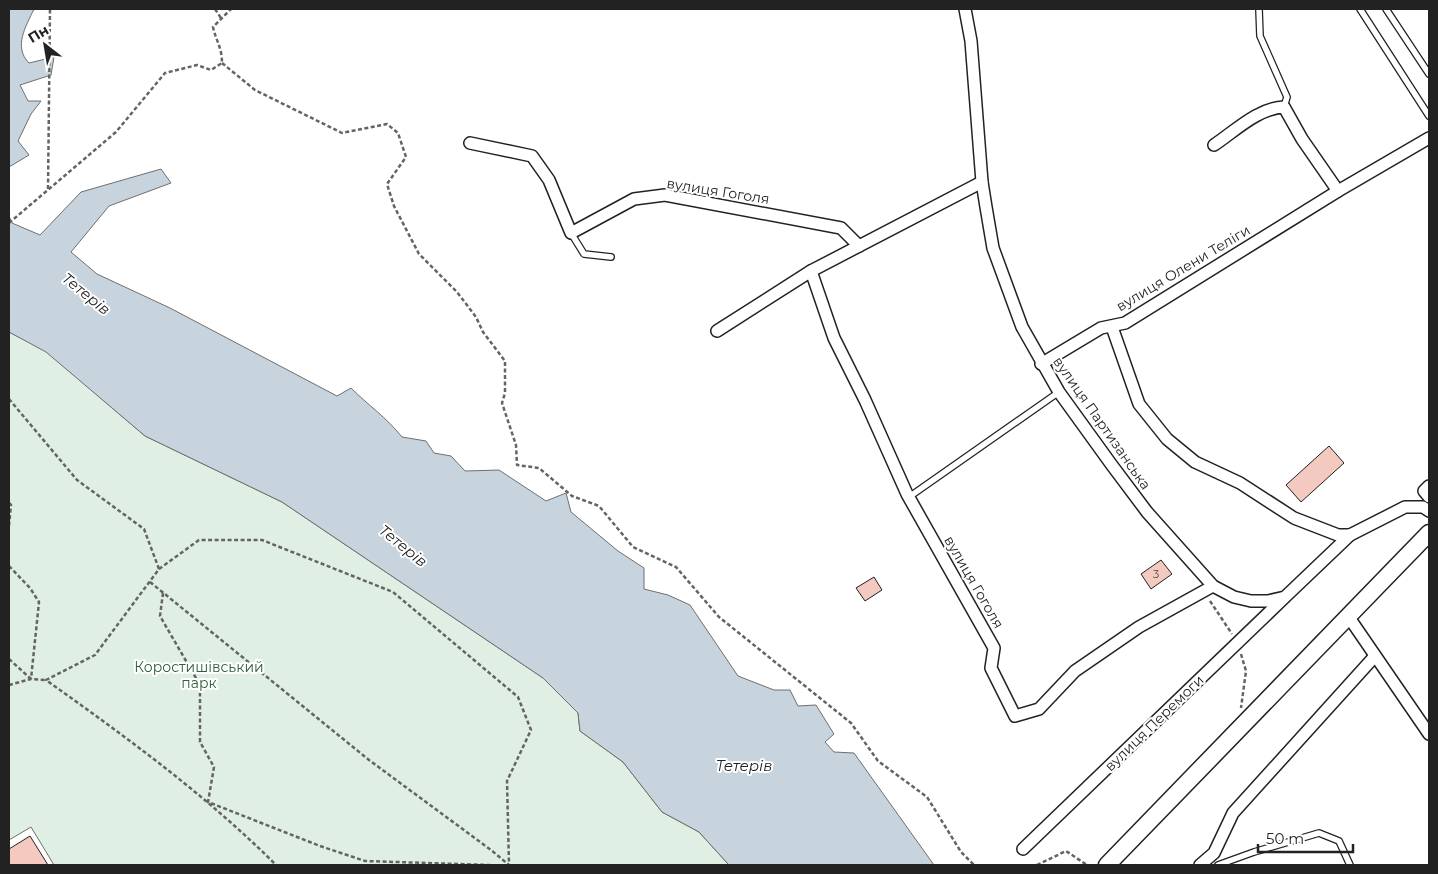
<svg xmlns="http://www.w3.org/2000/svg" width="1438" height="874" font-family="Montserrat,sans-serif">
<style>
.green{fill:#e0efe3;stroke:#6f6f6f}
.water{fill:#c7d3dd;stroke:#6f6f6f}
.building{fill:#f3c9c0;stroke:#222}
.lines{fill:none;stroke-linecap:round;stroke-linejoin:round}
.service-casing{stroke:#222;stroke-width:8}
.minor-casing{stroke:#222;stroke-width:14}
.secondary-casing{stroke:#222;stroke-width:19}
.path{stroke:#646464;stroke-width:2.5;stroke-dasharray:4 2.5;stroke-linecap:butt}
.service{stroke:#fff;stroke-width:5.5}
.minor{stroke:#fff;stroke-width:11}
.secondary{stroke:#fff;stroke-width:16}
.labels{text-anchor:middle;stroke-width:4;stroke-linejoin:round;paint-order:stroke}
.number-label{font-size:11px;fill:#564c4a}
.street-label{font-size:14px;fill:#222;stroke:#fff}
.park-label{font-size:14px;fill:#2f5e38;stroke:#fff}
.water-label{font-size:15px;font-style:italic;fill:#222;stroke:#fff}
</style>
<rect width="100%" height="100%" fill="#fff"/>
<path class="green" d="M9,332L46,351L145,436L282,502L543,678L578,713L580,731L623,762L662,812L699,832L729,865H54L31,827L9,840Z"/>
<g class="water">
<path d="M9,9H34C26,26 13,47 29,63L54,57L51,75L20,85L28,101H41L31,114L18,141L29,155L9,167Z"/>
<path d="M161,169L171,183L109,206L71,252L97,274L170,308L337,396L351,388C368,405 387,418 402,437L426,441L434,453L451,456L465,471L499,470L546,501L566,493L571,512L618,551L644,568V589L668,595L690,605L738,676L774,690H790L798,706L816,705L834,734L825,742L834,752L854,753L934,865H729L699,832L662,812L623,762L580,731L578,713L543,678L282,502L145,436L46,352L9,332V216L12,223L40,235L81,192Z"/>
</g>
<g class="building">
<path d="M1329,446L1344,463L1301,502L1286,485Z"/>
<path d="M1161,560L1172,574L1151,589L1141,574Z"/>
<path d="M874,577L882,590L865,601L856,588Z"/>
<path d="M30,836L48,865H9V849Z"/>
</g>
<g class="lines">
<g class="service-casing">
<g id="service">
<path d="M1259,9L1260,36L1287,97L1284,107"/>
<path d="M1360,9L1429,116"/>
<path d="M1386,9L1429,74"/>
<path d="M571,233L584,254L611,257"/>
<path d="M909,497L1059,392"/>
<path d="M1218,865L1254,852L1319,833L1339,841L1350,865"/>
</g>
</g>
<g class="minor-casing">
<g id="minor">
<path d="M965,9L971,41L982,182L986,207L993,248L1022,327L1059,392L1111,464L1147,512L1213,586L1234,597L1251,601H1268L1285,597L1350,535L1405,507H1423L1429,511"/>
<path d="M470,143L532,156L549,180L571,233L634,199L665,195L841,228L859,246"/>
<path d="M1214,145C1235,131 1258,108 1284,107L1302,139L1338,191"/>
<path d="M982,182L811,271L834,338L865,400L907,494L994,648L991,668L1015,716L1039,709L1075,671L1139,627L1213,586"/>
<path d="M1112,327L1139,404L1167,439L1195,462L1240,483L1294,518L1338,535H1350"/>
<path d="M717,331L811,271"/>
<path d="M1041,364L1101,328L1125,323L1338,191L1429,138"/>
<path d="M1429,486L1424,491L1429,497"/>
<path d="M1348,616L1429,734"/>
<path d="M1023,849L1284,598"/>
<path d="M1200,865L1214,853L1233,813L1375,656"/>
</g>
</g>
<g class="secondary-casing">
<path id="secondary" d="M1107,865L1429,533"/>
</g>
<g class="path">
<path d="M215,9L221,18"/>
<path d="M222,63L255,90L342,133L387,124L398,133L406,157L387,184L394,206L419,254L457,292L476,317L483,332L505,361V393L502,403L516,445L517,465L539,468L572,496L599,506L633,547L676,567L719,617L851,723L878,761L927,797L961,852L974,865"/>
<path d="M48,189L50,9"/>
<path d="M9,223L116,132L165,73L197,65L211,70L222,63C222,47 216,41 213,27L231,9"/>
<path d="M9,399L77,480L144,529L159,569L95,655L46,680C126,737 206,795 276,865"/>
<path d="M9,503L11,505L9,526"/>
<path d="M9,566L30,588L39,602L31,679"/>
<path d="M159,569L199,540H262L393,592L518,697L531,730L507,781L509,865"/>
<path d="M150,582L369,760L491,850L509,865"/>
<path d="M163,593L160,616L200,685V742L214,767L208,802L320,846L365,861L490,865"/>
<path d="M1210,601L1232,634"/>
<path d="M1241,654L1246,671L1241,708"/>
<path d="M9,659L31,679"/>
<path d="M9,685L31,679L46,680"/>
<path d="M1037,865L1066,851L1087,865"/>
</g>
<use href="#service" class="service"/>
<use href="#minor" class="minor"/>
<use href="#secondary" class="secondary"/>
</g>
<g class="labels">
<g class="number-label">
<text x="1156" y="578">3</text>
</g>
<g class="street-label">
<text transform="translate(718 191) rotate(9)" y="5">вулиця Гоголя</text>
<text transform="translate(1183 268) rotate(-31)" y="5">вулиця Олени Теліги</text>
<text transform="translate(1102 423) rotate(55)" y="5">вулиця Партизанська</text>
<text transform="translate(974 582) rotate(60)" y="5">вулиця Гоголя</text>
<text transform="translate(1154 723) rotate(-44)" y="5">вулиця Перемоги</text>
</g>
<g class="park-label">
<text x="199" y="672">Коростишівський<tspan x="199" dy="16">парк</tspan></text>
</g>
<g class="water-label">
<text transform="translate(86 294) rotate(39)" y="5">Тетерів</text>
<text transform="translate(403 546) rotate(39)" y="5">Тетерів</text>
<text x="744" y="771">Тетерів</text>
</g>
</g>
<rect width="1438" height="874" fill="none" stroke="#222222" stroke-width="20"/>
<g transform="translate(45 45) rotate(329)" stroke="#ffffff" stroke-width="4" paint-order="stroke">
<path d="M0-4L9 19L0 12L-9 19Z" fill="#222222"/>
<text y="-8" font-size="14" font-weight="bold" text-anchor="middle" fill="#222222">Пн</text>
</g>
<path d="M1258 844v8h95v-8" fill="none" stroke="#222222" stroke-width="2.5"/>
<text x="1266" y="844" font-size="15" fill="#222222" stroke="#ffffff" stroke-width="4" paint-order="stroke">50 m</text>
</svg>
